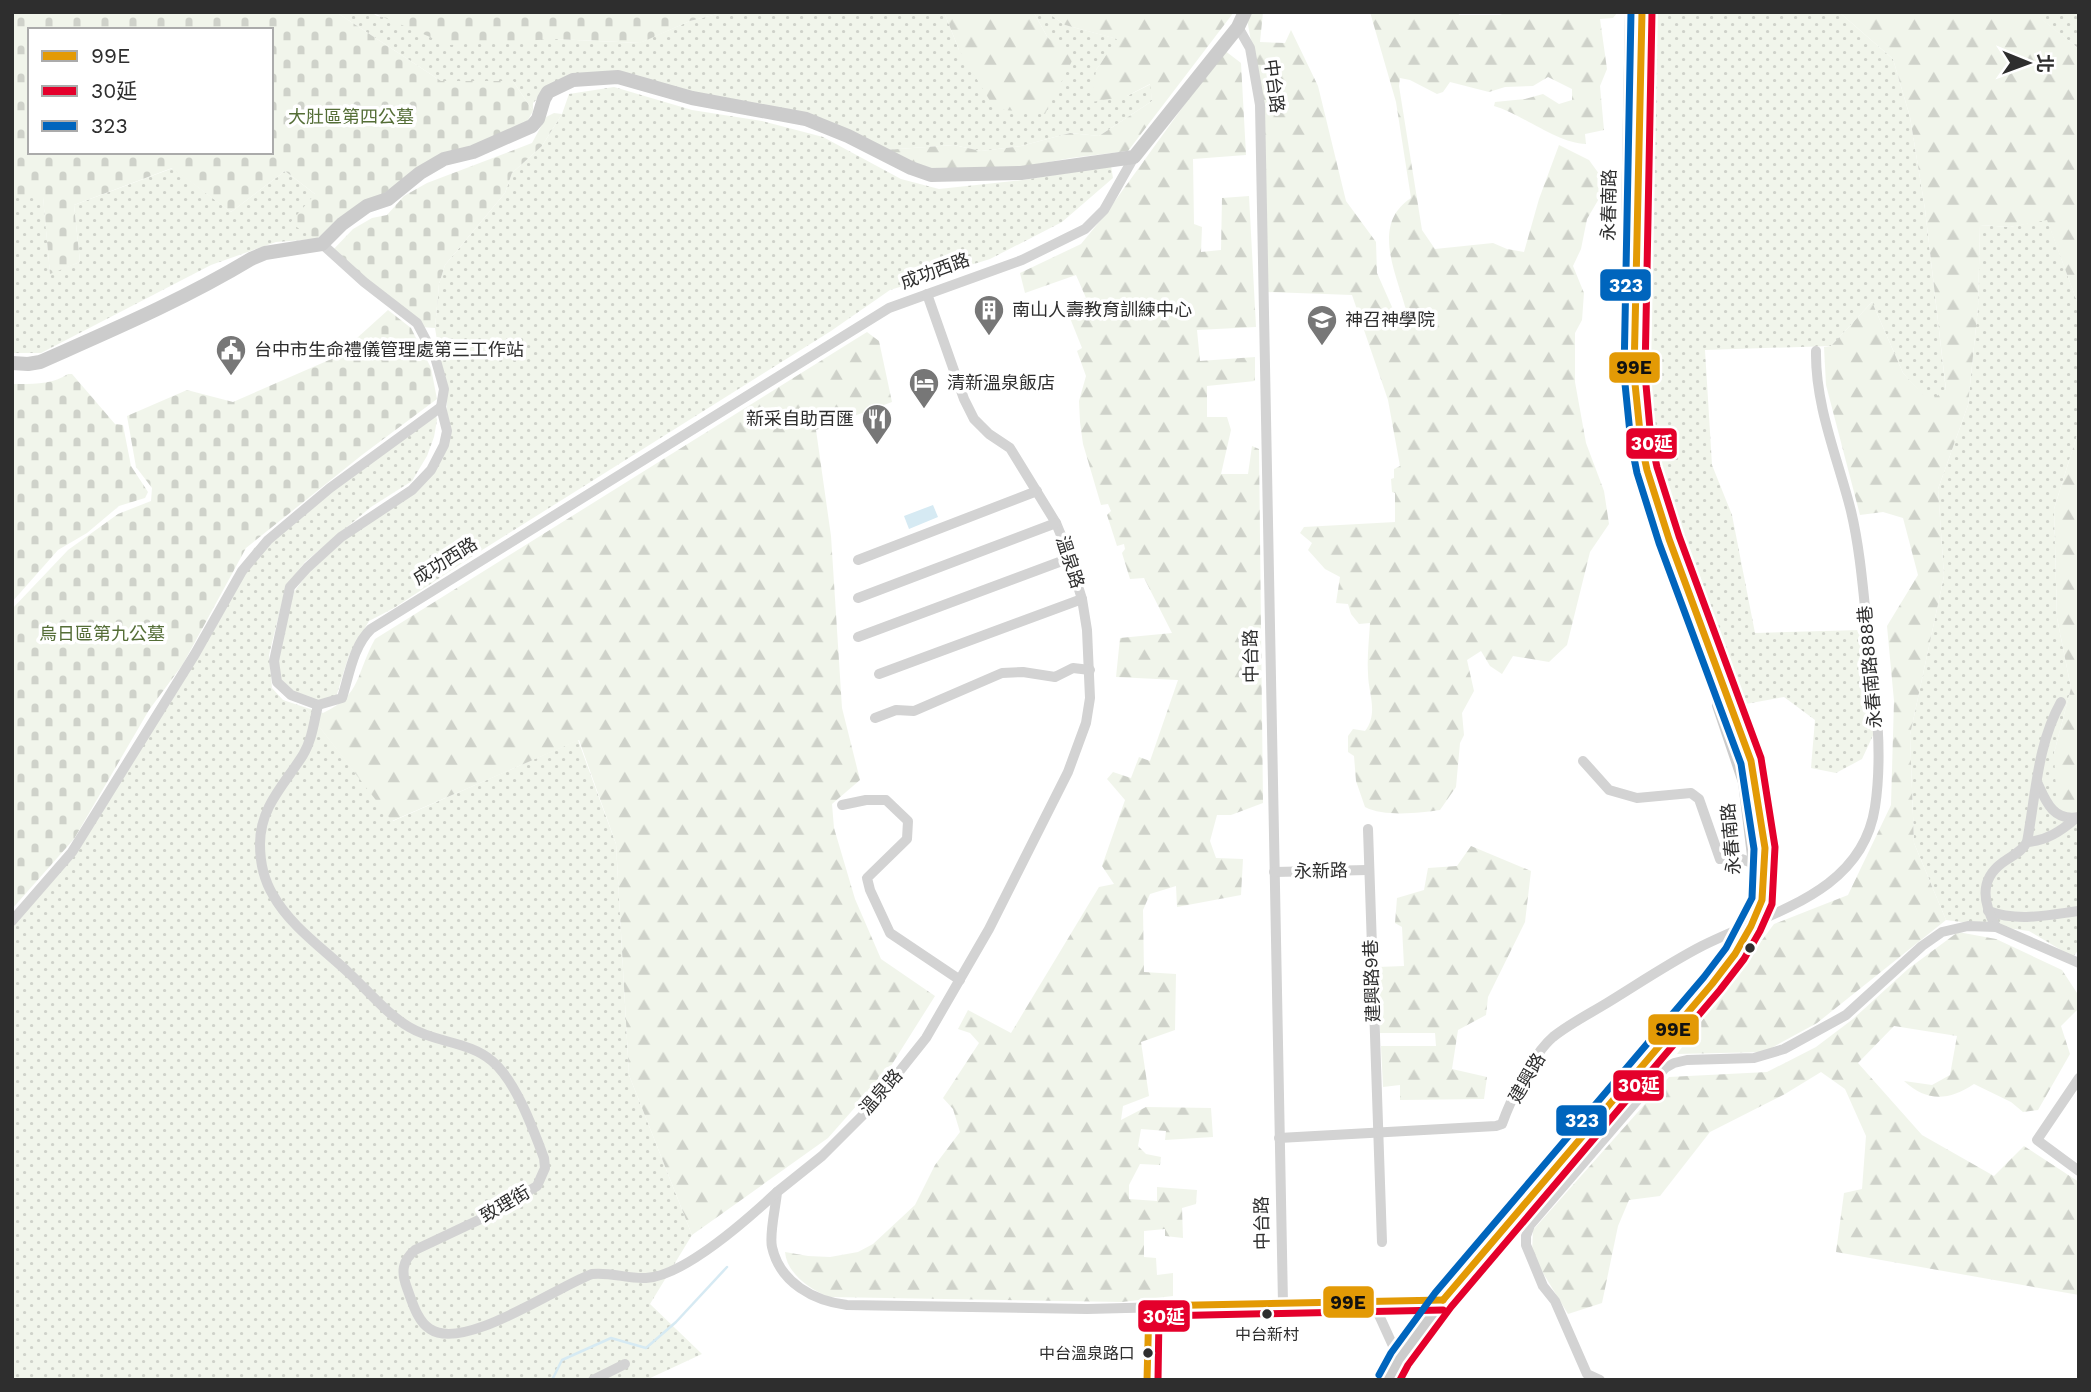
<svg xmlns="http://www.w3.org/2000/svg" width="2091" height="1392" font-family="'Work Sans','Noto Sans TC',sans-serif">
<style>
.grass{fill:url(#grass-dots)}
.forest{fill:url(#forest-firs)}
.cemetery{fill:url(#cemetery-stones);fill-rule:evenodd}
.water{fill:#d6eaf3}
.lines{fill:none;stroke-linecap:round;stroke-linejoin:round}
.stream{stroke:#d6eaf3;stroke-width:2.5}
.street{stroke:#d3d3d3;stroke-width:10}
.secondary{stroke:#ccc;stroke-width:14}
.bus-1-casing{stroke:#fff;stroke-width:12}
.bus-2-casing{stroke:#fff;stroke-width:12}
.bus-3-casing{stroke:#fff;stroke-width:12}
.bus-1{stroke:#e39a05;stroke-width:7}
.bus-2{stroke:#e4002b;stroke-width:7}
.bus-3{stroke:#0065bd;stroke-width:7}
.bus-dot{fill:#2e2e2e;stroke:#fff;stroke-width:2.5}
.labels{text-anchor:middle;stroke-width:7;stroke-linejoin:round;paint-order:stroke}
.bus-label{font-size:16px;fill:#2e2e2e;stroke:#fff}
.street-label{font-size:18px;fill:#2e2e2e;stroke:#fff}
.park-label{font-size:18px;fill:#556e37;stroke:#fff}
.poi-label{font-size:18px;fill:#2e2e2e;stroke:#fff;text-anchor:start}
.line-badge{stroke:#fff;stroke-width:2.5}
.badge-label{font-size:19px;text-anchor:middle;font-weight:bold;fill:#fff}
.pale-badge-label{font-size:19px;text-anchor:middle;font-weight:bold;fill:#111}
</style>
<defs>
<pattern id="grass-dots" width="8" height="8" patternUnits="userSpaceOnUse" patternTransform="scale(1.75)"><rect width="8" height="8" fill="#f1f5eb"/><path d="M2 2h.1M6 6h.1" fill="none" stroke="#cfd2ca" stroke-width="1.8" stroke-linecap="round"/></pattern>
<pattern id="forest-firs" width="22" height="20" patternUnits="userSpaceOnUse" patternTransform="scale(1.75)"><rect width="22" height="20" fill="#f1f5eb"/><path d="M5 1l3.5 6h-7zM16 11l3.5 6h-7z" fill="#cfd2ca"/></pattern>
<pattern id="cemetery-stones" width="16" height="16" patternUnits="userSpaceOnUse" patternTransform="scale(1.75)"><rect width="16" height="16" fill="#f1f5eb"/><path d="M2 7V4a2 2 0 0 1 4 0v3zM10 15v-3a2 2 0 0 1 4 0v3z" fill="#cfd2ca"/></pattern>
</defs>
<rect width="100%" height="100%" fill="#fff"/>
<g class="grass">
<path d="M336,12H371L377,16L555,39L639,43L690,21L725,12H944L959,50L1048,38L1034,13L1047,12L1065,25L1118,39L1096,70L1127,96L1151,84L1152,101L1099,136L1070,133L1021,146L981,151L954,145L871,151L826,130L601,76L539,97L533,103V111L513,81H441Z"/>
<path d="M1650,12H1839L1893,59L1910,117L1925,209L1946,391L1929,402L1903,373L1872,302L1831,346L1705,350L1712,465L1732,515L1755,633L1861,630L1876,729L1862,759L1836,773L1811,768L1815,720L1784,697L1740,705L1652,452L1648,359Z"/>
<path d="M2033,12H2079V49L2036,15Z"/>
<path d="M614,87L692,110L762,121L823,137L901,179L939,189L1023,180L1111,166L1113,178L1062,222L990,259L890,290L831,331L479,552L394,608L369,621L349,655L336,697C310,706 301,695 280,682L278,667L284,623L294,592L310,570L353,533L422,485L444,441L447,402L435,328L439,284L445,265L505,193L512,173L542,146L562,114L569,94Z"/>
<path d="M173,168L231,212L285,171L315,194L316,239L276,242L211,265L41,353H12V197L43,196L50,273L80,262L74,205Z"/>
<path d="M2047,219L2079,307V429L2054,509L2057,618L2071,688L2054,753L2079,815V949L2073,957L2029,931L1946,920L1914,843L1910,735L1944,576L1938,489L1968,405L1978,307L1980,225L2010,227Z"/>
<path d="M435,412L437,420L434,437L427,456L412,481L371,507L305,562L286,586L269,655L272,688L283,700L304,707L393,821L578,740L616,844L629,1075L692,1235L650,1304L702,1354L646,1380H12V923L79,843L188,669L254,548Z"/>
</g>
<g class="forest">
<path d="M944,12H1038L1034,13L1048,38L1074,57L1045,114L995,109L959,50Z"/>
<path d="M1047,12H1234L1128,151L1071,158L973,176L918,175L871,151L954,145L981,151L1021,146L1070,133L1099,136L1152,101L1150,84L1127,96L1092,102L1096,70L1117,39L1065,25Z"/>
<path d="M1251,12H1263L1260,42L1285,43L1291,30L1318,86L1346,201L1376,242L1377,273L1396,316L1408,318C1400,280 1368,226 1411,198L1396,102L1370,12H1458L1459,15H1500L1506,12L1617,13L1613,18L1600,19L1607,69L1600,86L1604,130L1585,134L1586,144C1558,144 1522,114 1494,106L1495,102L1525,99L1543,94L1559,104L1572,100V89L1548,77L1533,86L1505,87L1489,92L1450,82L1443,92L1437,94L1410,80L1400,78L1399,86L1422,230L1435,249L1493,243L1507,249L1524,252L1539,199L1559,145L1589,160L1607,185L1587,219L1581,249L1573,266L1584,293L1582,320L1575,333V382L1586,443L1604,491L1609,524L1590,552L1567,645L1549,662L1513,656L1502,674L1490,666L1481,651L1467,660L1474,691L1462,713L1464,735L1460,743L1456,787L1440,810C1420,813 1384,817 1365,807L1356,781L1354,756L1348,752V736L1353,729L1365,731C1379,713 1368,693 1368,673C1367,657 1369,640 1370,623L1359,624L1351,614L1348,604L1336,603L1340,577L1325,569L1308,550L1312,543L1300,533L1304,527L1395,522V493L1392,492L1391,479L1394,478V469L1400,466L1388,400L1352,295L1267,292L1262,103L1247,19Z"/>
<path d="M1839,12H2033L2079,49V307L2047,220L2010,227L1980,225L1978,307L1968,405L1938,489L1944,576L1910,735L1914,843L1946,920L1817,1023L1764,1052L1677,1054L1774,924L1848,895L1891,805L1894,701L1887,626L1918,575L1903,518L1883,512L1860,515L1826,385L1824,347L1831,346L1872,302L1903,373L1929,401L1946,390L1925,209L1910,117L1893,59Z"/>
<path d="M1224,50L1241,63L1246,155L1193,159L1194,224L1202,227L1201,252L1221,250L1222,198L1249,196L1256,327L1197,330L1200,361L1255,357V381L1207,386V417H1227L1231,430L1221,474H1248L1252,446L1259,449L1263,803L1231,815H1217L1210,841L1216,858L1243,859L1241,895L1177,907L1176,886L1150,894L1143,910L1144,972L1176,974L1175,1030L1141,1042L1149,1096L1123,1106L1121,1120L1146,1107L1211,1108L1213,1137L1165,1140L1166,1131L1141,1129L1138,1146L1146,1154L1161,1157L1160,1165L1140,1164L1129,1185V1199L1157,1201V1187L1197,1190L1196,1204L1182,1208L1183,1238L1165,1236V1229L1144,1231V1257L1156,1258L1157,1275L1173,1273V1296L1122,1302L828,1297C809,1288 787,1274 785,1252L808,1256L830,1257L858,1252L873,1244L915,1205L935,1165L960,1132L953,1109L943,1098L979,1043L970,1033L958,1029L968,1010L1011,1033L1099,887L1114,884L1102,866L1125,800L1107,779L1113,772L1131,778L1139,757L1150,761L1178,680L1116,677L1120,638L1172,633L1144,578L1130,579L1122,553L1125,549L1124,544L1117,546L1107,515L1111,511L1108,504L1101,505L1083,444L1080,422L1079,401L1086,376L1077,351L1082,348L1066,308L1086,298L1076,275L1025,293L1020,273L1081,244L1104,216Z"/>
<path d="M867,332L879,341L892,402L816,430L831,536L842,708L860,780L832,804L834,828L855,899L881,959L935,996L889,1069L828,1138L692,1235L629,1075L616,844L579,740L392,821L304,707L323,713C362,695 356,673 375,639Z"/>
<path d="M2079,429V815L2057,809L2054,753L2071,688L2057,618L2054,509Z"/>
<path d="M1471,846L1531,871L1525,922L1488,997L1486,1015L1458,1030L1452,1069L1487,1077L1484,1099L1400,1100V1085L1383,1087L1381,1046H1436L1435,1033H1380L1378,967L1404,966L1402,927L1395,923L1397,898L1424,890L1428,868L1457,866Z"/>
<path d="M1958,932L1996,939L2062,970L2079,996V1008L2061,1026L2070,1054L2038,1110L2023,1112L2011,1102L1974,1084C1948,1101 1927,1102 1904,1081L1932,1085L1950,1075L1957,1036L1894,1026L1858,1063L1922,1135L1994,1176L2024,1146L2079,1182V1295L1836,1252L1844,1193L1862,1189L1866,1136L1845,1089L1821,1072L1785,1094L1710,1132L1660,1196L1629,1200L1618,1226L1602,1303L1568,1314L1532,1255L1533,1230L1669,1077L1767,1072L1816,1047L1853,1019L1908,969Z"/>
</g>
<g class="cemetery">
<path d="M12,12H336L441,81H513L533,111L523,129L416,172L316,239L290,223L315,194L285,171L231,212L172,168L74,205L80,262L50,274L43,197H12ZM30,30H271V152H30Z"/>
<path d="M371,12H725L690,21L640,43L555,39L449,45Z"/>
<path d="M554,113L562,114L542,146L512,173L505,193L445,265L439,284L435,328L420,327L330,253L353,229L372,218L387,215L404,196L427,183L532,143L546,117Z"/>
<path d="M388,310L411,328L431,368L437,399L362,455L246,548L183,664L149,710L74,839L12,909V609L68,550L118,514L151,501L152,488L136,467L127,416L187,390L233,402L336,357Z"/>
<path d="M68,374H72L115,424L123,425L131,466L148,492L145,498L119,506L87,533L58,550L12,602V384C31,384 52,385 68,374Z"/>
</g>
<path class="water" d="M933,505L938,517L909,529L904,516Z"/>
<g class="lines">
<path class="stream" d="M552,1380L562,1360L611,1338L646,1348L676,1322L727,1267"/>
<g class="street">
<path d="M1238,27L1250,48L1260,105L1283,1304"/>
<path d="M322,244L364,282L417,323L435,357L444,389L441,407L447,431L444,445L431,470L412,490L341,537L307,568L290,587L274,661L277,682L291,695L318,705L342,698C349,676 353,646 371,629L889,308L1022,260L1085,229L1104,210L1134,157"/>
<path d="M927,294L964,399L974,419L989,434L1010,448L1056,523L1065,545L1082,599L1087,630L1090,698L1086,723L1068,772L989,929L926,1038L871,1107L822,1156L777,1192C776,1206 769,1234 772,1247C780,1283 814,1301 847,1305L1087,1309L1443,1300"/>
<path d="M858,560L1037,491"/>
<path d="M858,598L1056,523"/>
<path d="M858,637L1070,558"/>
<path d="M879,674L1082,599"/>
<path d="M318,705C314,722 312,740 303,755C284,785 260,807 260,844C260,861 264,880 273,895C290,926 325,950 350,974C369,992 387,1014 409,1027C435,1043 469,1041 492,1061C516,1081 533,1129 544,1158L545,1168L537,1186L485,1217L415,1250C402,1261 401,1272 407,1288C412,1301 417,1321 430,1329C464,1352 556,1287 592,1274C611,1272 628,1279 646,1278C684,1276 749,1218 777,1192"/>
<path d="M875,718L896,710L914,711L1002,673L1023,672L1055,677L1073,668L1090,670"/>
<path d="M1583,761L1609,790L1637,798L1691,793L1699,799L1720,859L1736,857L1755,864"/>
<path d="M2038,784C2046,802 2054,822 2079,817"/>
<path d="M842,805L866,800H886L908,821L907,839L867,878L870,890L890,933L960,980"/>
<path d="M1368,829L1382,1242"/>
<path d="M2027,842C2046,841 2061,831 2075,819"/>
<path d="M1274,872L1368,870"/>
<path d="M1988,911C2018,922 2048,915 2079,911"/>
<path d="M12,921L72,852L195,654L242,571L268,540L330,488L441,407"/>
<path d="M1996,927C1984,904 1978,881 2002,863C2011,856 2022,852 2027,842C2036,794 2037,745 2061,702"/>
<path d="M2079,1078L2037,1140L2079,1171"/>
<path d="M1279,1138L1496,1126L1502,1124C1511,1099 1533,1054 1553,1037C1569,1024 1589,1014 1607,1003C1638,984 1669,963 1702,946C1769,912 1862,894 1875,807C1884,748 1874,685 1867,627C1863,589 1860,549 1851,511C1838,459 1815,406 1816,351"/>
<path d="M1373,1302L1399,1359"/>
<path d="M593,1380L625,1364"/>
<path d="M1147,1380L1149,1306"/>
<path d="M1600,1380L1587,1374L1555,1301L1543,1286L1526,1245V1236L1530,1225L1665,1068L1674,1063L1687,1060L1754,1058L1784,1049L1846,1015L1922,946L1942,932L1968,926L1996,927L2079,963"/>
</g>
<g class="secondary">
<path d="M1628,219L1632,12"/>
<path d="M12,363L28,364L40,362C112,330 183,300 251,259L265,253L322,244L342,224L367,206L388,199L420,173L444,159L473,152L532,126L538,119L544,99L548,92L573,80L618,77L692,98L806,119L848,136L911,168L931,175L1021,173L1134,157L1238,27L1245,12"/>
<path d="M1719,705L1745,782L1755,864V875"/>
<path d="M1388,1380L1399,1359L1443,1300L1712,984L1735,954L1751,926L1762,900L1765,848L1751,761L1715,668L1669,539L1647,470L1641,442L1634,374L1642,12"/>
</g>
<g class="bus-1-casing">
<g id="bus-1">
<path d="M1443,1300L1712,984L1735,954L1751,926L1762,900L1765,848L1751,761L1669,539L1647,470L1641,442L1634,374L1642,12"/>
<path d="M1149,1306L1443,1300"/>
<path d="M1147,1380L1149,1306"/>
</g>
</g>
<g class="bus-2-casing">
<g id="bus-2">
<path d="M1158,1380L1159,1316L1443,1310"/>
<path d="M1400,1380L1408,1365L1451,1307L1720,990L1744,959L1760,931L1772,904L1775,847L1761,758L1679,536L1657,467L1651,440L1645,374L1652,12"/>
</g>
</g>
<g class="bus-3-casing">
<path id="bus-3" d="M1379,1375L1391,1353L1435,1293L1704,977L1726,948L1752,898L1754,849L1741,764L1659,543L1637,473L1631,443L1624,374L1631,12"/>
</g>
<use href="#bus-1" class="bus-1"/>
<use href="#bus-2" class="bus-2"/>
<use href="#bus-3" class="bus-3"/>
</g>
<defs>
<g id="building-pin" transform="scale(1.575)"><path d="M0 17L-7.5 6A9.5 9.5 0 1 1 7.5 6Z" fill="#777" stroke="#fff"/><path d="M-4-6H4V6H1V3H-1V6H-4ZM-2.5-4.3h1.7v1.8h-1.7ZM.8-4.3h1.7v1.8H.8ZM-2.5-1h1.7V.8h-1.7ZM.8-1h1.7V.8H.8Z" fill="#fff"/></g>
<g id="university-pin" transform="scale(1.575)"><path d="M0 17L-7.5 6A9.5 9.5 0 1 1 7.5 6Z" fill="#777" stroke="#fff"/><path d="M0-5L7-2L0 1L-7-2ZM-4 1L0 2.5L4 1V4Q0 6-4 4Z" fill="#fff"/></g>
<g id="civic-pin" transform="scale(1.575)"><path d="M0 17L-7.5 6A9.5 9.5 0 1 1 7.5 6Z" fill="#777" stroke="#fff"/><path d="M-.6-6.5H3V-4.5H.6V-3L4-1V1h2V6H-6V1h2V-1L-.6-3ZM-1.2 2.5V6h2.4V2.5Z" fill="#fff"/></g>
<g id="hotel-pin" transform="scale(1.575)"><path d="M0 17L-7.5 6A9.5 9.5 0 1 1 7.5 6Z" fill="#777" stroke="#fff"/><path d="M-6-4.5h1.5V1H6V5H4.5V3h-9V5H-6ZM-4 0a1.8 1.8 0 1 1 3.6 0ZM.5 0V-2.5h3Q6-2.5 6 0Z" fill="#fff"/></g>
<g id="restaurant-pin" transform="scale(1.575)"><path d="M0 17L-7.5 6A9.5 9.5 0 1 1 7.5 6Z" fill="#777" stroke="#fff"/><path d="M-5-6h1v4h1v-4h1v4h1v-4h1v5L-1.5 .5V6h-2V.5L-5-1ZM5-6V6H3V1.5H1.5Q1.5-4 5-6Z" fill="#fff"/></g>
</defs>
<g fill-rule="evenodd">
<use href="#building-pin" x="989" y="310"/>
<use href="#university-pin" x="1322" y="320"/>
<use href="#civic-pin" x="231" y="350"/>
<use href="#hotel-pin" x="924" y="383"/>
<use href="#restaurant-pin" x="877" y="419"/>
</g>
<g class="bus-dot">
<circle cx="1750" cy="948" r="6"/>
<circle cx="1267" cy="1314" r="6"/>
<circle cx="1148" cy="1353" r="6"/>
</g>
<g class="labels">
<g class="bus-label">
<text x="1267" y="1340">中台新村</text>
<text x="1135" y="1359" text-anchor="end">中台溫泉路口</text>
</g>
<g class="street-label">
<text transform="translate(1274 86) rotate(83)" y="6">中台路</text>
<text transform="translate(1609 205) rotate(-89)" y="6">永春南路</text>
<text transform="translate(935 271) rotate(-20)" y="6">成功西路</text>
<text transform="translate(445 561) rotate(-32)" y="6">成功西路</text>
<text transform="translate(1070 562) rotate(72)" y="6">溫泉路</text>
<text transform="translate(1251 656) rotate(-91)" y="6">中台路</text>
<text transform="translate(1870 667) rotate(-95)" y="6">永春南路888巷</text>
<text transform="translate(1731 839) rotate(-95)" y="6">永春南路</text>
<text transform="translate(1321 871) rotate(-1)" y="6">永新路</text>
<text transform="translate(1372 981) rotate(-92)" y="6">建興路9巷</text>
<text transform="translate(1527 1078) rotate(-60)" y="6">建興路</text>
<text transform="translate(881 1092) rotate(-49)" y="6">溫泉路</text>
<text transform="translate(505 1204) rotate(-30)" y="6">致理街</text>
<text transform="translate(1262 1223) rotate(-91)" y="6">中台路</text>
</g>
<g class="park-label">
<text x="351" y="123">大肚區第四公墓</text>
<text x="102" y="640">烏日區第九公墓</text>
</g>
<g class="poi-label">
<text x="1012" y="316">南山人壽教育訓練中心</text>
<text x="1345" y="326">神召神學院</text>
<text x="254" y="356">台中市生命禮儀管理處第三工作站</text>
<text x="947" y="389">清新溫泉飯店</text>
<text x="854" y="425" text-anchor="end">新采自助百匯</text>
</g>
</g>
<g class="line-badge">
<rect x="1599" y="268" width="53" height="34" rx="7" fill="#0065bd"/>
<rect x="1608" y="351" width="53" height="33" rx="7" fill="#e39a05"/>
<rect x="1625" y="427" width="53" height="33" rx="7" fill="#e4002b"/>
<rect x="1647" y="1013" width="53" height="33" rx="7" fill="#e39a05"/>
<rect x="1612" y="1069" width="53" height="33" rx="7" fill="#e4002b"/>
<rect x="1555" y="1104" width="53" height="33" rx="7" fill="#0065bd"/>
<rect x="1322" y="1285" width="53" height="34" rx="7" fill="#e39a05"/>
<rect x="1137" y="1299" width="54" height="34" rx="7" fill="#e4002b"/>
</g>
<g class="badge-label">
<text x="1626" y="292">323</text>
<text x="1652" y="450">30延</text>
<text x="1639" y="1092">30延</text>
<text x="1582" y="1127">323</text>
<text x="1164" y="1323">30延</text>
</g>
<g class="pale-badge-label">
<text x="1634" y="374">99E</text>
<text x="1673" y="1036">99E</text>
<text x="1348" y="1309">99E</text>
</g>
<rect width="2091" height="1392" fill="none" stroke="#2e2e2e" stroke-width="28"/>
<rect x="28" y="28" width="245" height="126" fill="#ffffff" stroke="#ababab" stroke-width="2"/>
<rect x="42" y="51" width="35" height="10" fill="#e39a05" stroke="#ababab" stroke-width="2"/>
<text x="91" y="63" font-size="21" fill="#2e2e2e">99E</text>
<rect x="42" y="86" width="35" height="10" fill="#e4002b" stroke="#ababab" stroke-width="2"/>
<text x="91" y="98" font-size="21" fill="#2e2e2e">30延</text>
<rect x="42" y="121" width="35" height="10" fill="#0065bd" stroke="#ababab" stroke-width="2"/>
<text x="91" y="133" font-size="21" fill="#2e2e2e">323</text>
<g transform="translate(2028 63) rotate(91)" stroke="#ffffff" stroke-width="5" paint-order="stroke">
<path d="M0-5L12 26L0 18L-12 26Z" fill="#2e2e2e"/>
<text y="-10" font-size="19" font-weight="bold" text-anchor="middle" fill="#2e2e2e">北</text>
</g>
</svg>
